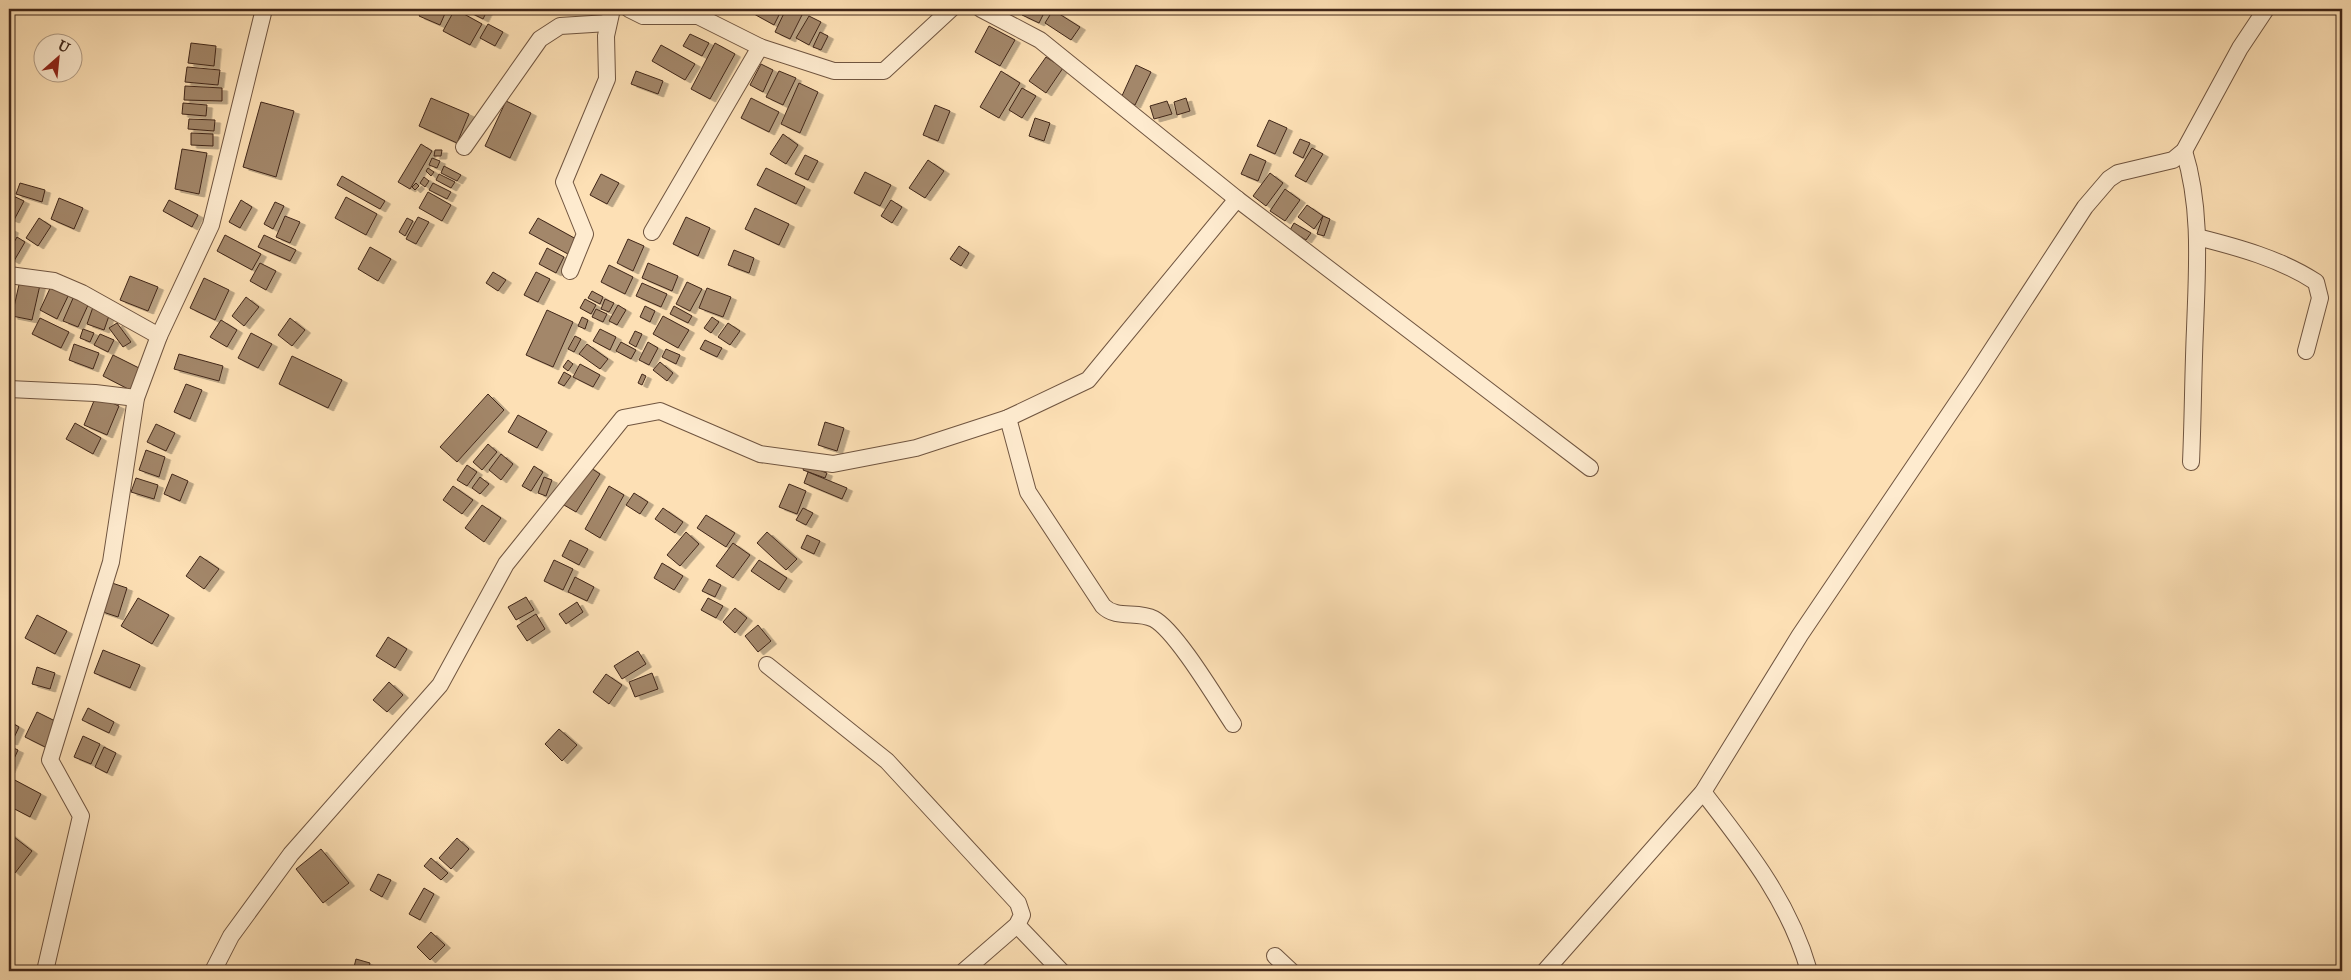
<svg xmlns="http://www.w3.org/2000/svg" width="2351" height="980" font-family="'IM FELL Great Primer',serif">
<style>
.building{fill:#a3876a;stroke:#412719;filter:url(#shadow)}
.lines{fill:none;stroke-linecap:round;stroke-linejoin:round}
.street-casing{stroke:#705540;stroke-width:18}
.street{stroke:#feebcf;stroke-width:16}
</style>
<defs>
<filter id="shadow"><feDropShadow dx="5.5" dy="3" stdDeviation="0" flood-color="#0004"/></filter>
</defs>
<rect width="100%" height="100%" fill="#fde0b5"/>
<filter id="stains"><feTurbulence type="fractalNoise" baseFrequency=".004" numOctaves="4"/><feColorMatrix values="0 0 0 0 .2 0 0 0 0 .09 0 0 0 0 .02 0 0 0 .5 -.17"/></filter>
<radialGradient id="worn" r=".72"><stop offset=".6" stop-color="#630" stop-opacity="0"/><stop offset="1" stop-color="#630" stop-opacity=".3"/></radialGradient>
<g class="building">
<path d="M423,9H447L440,25L419,16Z"/>
<path d="M455,9L482,24L470,45L443,31Z"/>
<path d="M463,9H488L483,19Z"/>
<path d="M757,9H782L774,25L754,14Z"/>
<path d="M786,9H805L790,39L775,32Z"/>
<path d="M1025,9H1046L1039,23L1022,15Z"/>
<path d="M1053,10L1080,27L1071,40L1045,23Z"/>
<path d="M809,16L821,22L809,45L796,38Z"/>
<path d="M488,24L503,32L495,46L480,38Z"/>
<path d="M989,26L1015,40L1000,66L975,52Z"/>
<path d="M820,32L828,36L821,50L813,47Z"/>
<path d="M690,34L709,43L702,56L683,46Z"/>
<path d="M191,43L216,46L214,66L188,63Z"/>
<path d="M715,43L735,54L710,99L691,89Z"/>
<path d="M661,45L695,64L685,80L652,61Z"/>
<path d="M1046,57L1063,68L1046,93L1029,81Z"/>
<path d="M761,64L773,70L763,92L750,85Z"/>
<path d="M1136,65L1151,72L1135,105L1121,98Z"/>
<path d="M187,67L220,70L218,85L185,82Z"/>
<path d="M636,71L663,81L658,94L631,84Z"/>
<path d="M779,71L796,78L783,105L766,97Z"/>
<path d="M1001,71L1020,83L999,118L980,107Z"/>
<path d="M799,83L818,92L800,133L781,124Z"/>
<path d="M185,86L222,88V101L184,100Z"/>
<path d="M1022,88L1036,96L1022,118L1009,110Z"/>
<path d="M431,98L469,114L457,143L419,126Z"/>
<path d="M751,98L779,112L769,132L741,118Z"/>
<path d="M1186,98L1190,111L1177,115L1174,102Z"/>
<path d="M506,101L531,113L510,158L485,146Z"/>
<path d="M1167,101L1172,114L1154,119L1150,106Z"/>
<path d="M261,102L294,111L276,177L243,167Z"/>
<path d="M183,103L207,105L206,116L182,114Z"/>
<path d="M935,105L950,111L938,141L923,135Z"/>
<path d="M1035,118L1050,123L1044,141L1029,136Z"/>
<path d="M189,119L215,120L214,131L188,129Z"/>
<path d="M1269,120L1287,128L1275,154L1257,146Z"/>
<path d="M191,133L213,134V146L191,145Z"/>
<path d="M783,134L798,145L786,164L770,154Z"/>
<path d="M1300,139L1310,143L1303,158L1293,153Z"/>
<path d="M421,144L432,151L410,189L398,182Z"/>
<path d="M1312,148L1323,154L1306,182L1295,176Z"/>
<path d="M182,149L207,153L199,194L175,189Z"/>
<path d="M435,150H442L441,156H434Z"/>
<path d="M1250,154L1266,161L1258,181L1241,174Z"/>
<path d="M805,155L818,161L808,180L795,174Z"/>
<path d="M432,158L440,161L437,168L429,165Z"/>
<path d="M928,160L944,171L925,198L909,188Z"/>
<path d="M444,166L461,175L457,181L441,173Z"/>
<path d="M428,168L434,172L431,176L426,171Z"/>
<path d="M766,168L805,187L796,204L757,185Z"/>
<path d="M865,172L891,185L880,206L854,193Z"/>
<path d="M1270,173L1283,183L1266,206L1253,196Z"/>
<path d="M439,174L455,182L451,188L436,180Z"/>
<path d="M601,174L619,183L607,204L590,195Z"/>
<path d="M342,176L385,201L380,209L337,185Z"/>
<path d="M424,177L429,181L425,187L420,183Z"/>
<path d="M20,183L45,190L42,202L16,194Z"/>
<path d="M416,183L419,186L415,190L412,187Z"/>
<path d="M433,183L451,192L447,199L429,190Z"/>
<path d="M1285,189L1300,200L1285,221L1270,211Z"/>
<path d="M428,192L451,205L442,221L419,208Z"/>
<path d="M9,194L24,201L14,220L9,218Z"/>
<path d="M346,197L377,214L366,235L335,218Z"/>
<path d="M59,198L83,208L74,229L51,219Z"/>
<path d="M169,200L198,215L192,227L163,211Z"/>
<path d="M241,200L252,207L240,228L229,222Z"/>
<path d="M891,200L902,207L892,223L881,216Z"/>
<path d="M275,202L284,206L273,229L264,224Z"/>
<path d="M1307,205L1323,216L1314,229L1298,217Z"/>
<path d="M755,208L789,224L779,245L745,229Z"/>
<path d="M285,216L300,222L290,243L276,237Z"/>
<path d="M1323,216L1330,219L1324,236L1317,234Z"/>
<path d="M418,217L429,222L416,244L406,239Z"/>
<path d="M686,217L710,228L698,256L673,244Z"/>
<path d="M39,218L51,226L38,246L26,238Z"/>
<path d="M407,218L413,221L405,236L399,232Z"/>
<path d="M538,218L576,239L568,254L529,233Z"/>
<path d="M1294,223L1311,233L1306,240L1290,230Z"/>
<path d="M9,228L13,230L9,242Z"/>
<path d="M225,235L261,254L252,270L217,251Z"/>
<path d="M264,235L296,250L290,261L258,247Z"/>
<path d="M17,237L25,242L14,261L9,258V251Z"/>
<path d="M628,239L644,246L633,271L617,263Z"/>
<path d="M959,246L969,253L961,266L950,259Z"/>
<path d="M370,247L391,259L378,281L358,269Z"/>
<path d="M547,248L564,257L556,273L539,264Z"/>
<path d="M734,250L754,258L749,273L728,265Z"/>
<path d="M260,263L276,271L266,290L250,281Z"/>
<path d="M648,263L678,276L672,291L642,278Z"/>
<path d="M609,265L633,277L625,294L601,282Z"/>
<path d="M493,272L506,280L498,291L486,283Z"/>
<path d="M536,272L550,279L538,302L524,295Z"/>
<path d="M130,276L158,287L148,311L120,300Z"/>
<path d="M204,278L229,290L215,320L190,308Z"/>
<path d="M20,280L40,285L32,320L12,316Z"/>
<path d="M53,282L71,290L57,319L40,310Z"/>
<path d="M687,282L702,289L690,311L676,304Z"/>
<path d="M642,283L667,294L661,307L636,296Z"/>
<path d="M707,288L731,297L723,317L699,308Z"/>
<path d="M592,291L603,297L600,304L588,298Z"/>
<path d="M74,296L89,303L78,327L63,321Z"/>
<path d="M246,297L259,307L244,326L232,316Z"/>
<path d="M585,299L596,305L591,314L580,308Z"/>
<path d="M605,299L614,303L609,312L601,309Z"/>
<path d="M618,305L626,310L617,325L609,321Z"/>
<path d="M645,306L655,311L650,322L640,317Z"/>
<path d="M674,306L692,316L688,323L670,314Z"/>
<path d="M93,307L110,313L104,330L87,324Z"/>
<path d="M596,309L607,314L603,322L592,317Z"/>
<path d="M547,310L573,322L553,367L526,355Z"/>
<path d="M663,316L689,330L678,348L653,334Z"/>
<path d="M582,317L588,320L585,329L578,326Z"/>
<path d="M712,317L719,322L711,333L704,328Z"/>
<path d="M40,318L69,332L61,348L32,334Z"/>
<path d="M290,318L305,330L292,346L278,335Z"/>
<path d="M221,320L237,330L227,347L210,337Z"/>
<path d="M117,323L131,342L123,347L109,328Z"/>
<path d="M728,323L740,331L730,345L718,337Z"/>
<path d="M83,329L94,333L90,342L80,338Z"/>
<path d="M600,329L616,337L610,350L593,341Z"/>
<path d="M635,331L642,334L636,347L629,343Z"/>
<path d="M251,333L272,344L258,368L238,358Z"/>
<path d="M100,334L114,340L108,352L94,345Z"/>
<path d="M575,336L581,339L574,352L568,349Z"/>
<path d="M705,340L722,348L717,357L700,349Z"/>
<path d="M621,342L636,350L631,359L616,351Z"/>
<path d="M648,342L658,348L649,365L639,360Z"/>
<path d="M74,344L99,353L93,369L69,360Z"/>
<path d="M587,344L608,359L600,369L579,354Z"/>
<path d="M666,349L680,355L676,364L662,357Z"/>
<path d="M179,354L223,366L219,381L174,369Z"/>
<path d="M113,355L143,370L132,391L103,376Z"/>
<path d="M292,356L342,380L328,408L279,384Z"/>
<path d="M568,360L573,364L568,371L563,367Z"/>
<path d="M660,362L673,373L667,381L653,370Z"/>
<path d="M580,364L600,375L593,387L573,377Z"/>
<path d="M564,372L571,376L564,386L558,383Z"/>
<path d="M642,374L646,376L642,385L638,383Z"/>
<path d="M186,384L202,390L190,419L174,412Z"/>
<path d="M488,394L504,410L457,462L440,447Z"/>
<path d="M96,396L119,406L107,435L84,425Z"/>
<path d="M518,415L547,431L537,448L508,432Z"/>
<path d="M825,422L844,428L837,451L818,445Z"/>
<path d="M75,423L101,438L93,454L66,439Z"/>
<path d="M156,424L175,433L166,451L147,442Z"/>
<path d="M488,444L497,452L482,470L473,462Z"/>
<path d="M146,450L165,457L159,477L139,470Z"/>
<path d="M501,454L513,464L501,480L489,470Z"/>
<path d="M467,465L477,472L467,486L457,480Z"/>
<path d="M805,465L827,473L825,478L803,470Z"/>
<path d="M534,466L543,472L531,491L522,486Z"/>
<path d="M588,466L600,474L576,512L564,505Z"/>
<path d="M808,472L847,488L842,499L804,483Z"/>
<path d="M172,474L188,481L180,501L164,494Z"/>
<path d="M480,477L489,484L480,494L472,488Z"/>
<path d="M544,477L552,480L546,496L538,493Z"/>
<path d="M136,478L158,485L154,499L131,492Z"/>
<path d="M789,484L806,491L797,514L779,507Z"/>
<path d="M453,486L473,500L462,514L443,500Z"/>
<path d="M609,486L624,495L600,538L585,529Z"/>
<path d="M634,493L648,502L640,514L626,505Z"/>
<path d="M482,505L501,518L484,542L465,528Z"/>
<path d="M663,508L683,522L675,533L655,519Z"/>
<path d="M803,508L813,513L806,525L796,520Z"/>
<path d="M706,515L735,533L726,547L697,528Z"/>
<path d="M686,532L699,544L680,566L667,555Z"/>
<path d="M767,532L797,559L786,570L757,543Z"/>
<path d="M807,535L820,541L814,554L801,548Z"/>
<path d="M570,540L588,549L579,565L562,556Z"/>
<path d="M733,543L750,555L733,578L716,566Z"/>
<path d="M200,556L219,569L204,589L186,576Z"/>
<path d="M554,560L573,569L563,590L544,581Z"/>
<path d="M759,560L787,578L779,590L751,571Z"/>
<path d="M662,563L683,576L674,590L654,578Z"/>
<path d="M575,577L594,587L587,601L568,592Z"/>
<path d="M709,579L721,585L715,597L702,591Z"/>
<path d="M109,582L127,588L118,617L100,611Z"/>
<path d="M526,597L534,610L516,620L508,607Z"/>
<path d="M138,598L169,615L152,644L121,626Z"/>
<path d="M708,598L723,606L716,618L701,610Z"/>
<path d="M577,602L583,612L566,624L559,614Z"/>
<path d="M735,608L747,618L735,633L723,622Z"/>
<path d="M536,614L545,629L527,641L517,626Z"/>
<path d="M37,615L67,631L55,654L25,638Z"/>
<path d="M758,625L771,641L758,652L745,636Z"/>
<path d="M388,637L407,649L395,668L376,656Z"/>
<path d="M103,650L140,665L130,688L94,673Z"/>
<path d="M638,651L646,664L622,679L614,666Z"/>
<path d="M37,667L55,673L50,689L32,684Z"/>
<path d="M652,673L658,689L635,697L629,682Z"/>
<path d="M606,674L622,685L609,704L593,692Z"/>
<path d="M389,682L403,695L387,712L373,700Z"/>
<path d="M88,708L114,722L109,733L82,720Z"/>
<path d="M37,712L59,723L47,748L25,737Z"/>
<path d="M9,721L19,727L12,742L9,741Z"/>
<path d="M559,729L577,745L562,761L545,744Z"/>
<path d="M83,736L100,744L91,764L74,757Z"/>
<path d="M9,746L18,750L9,770Z"/>
<path d="M104,747L116,753L107,773L95,767Z"/>
<path d="M9,777L41,794L30,817L9,806Z"/>
<path d="M9,833L32,851L15,873L9,868Z"/>
<path d="M457,838L469,849L451,869L439,858Z"/>
<path d="M321,849L349,883L323,903L296,869Z"/>
<path d="M431,858L448,873L441,880L424,866Z"/>
<path d="M378,874L391,880L382,897L370,890Z"/>
<path d="M424,888L434,894L420,920L409,914Z"/>
<path d="M431,932L445,945L430,960L417,947Z"/>
<path d="M356,959L370,963L368,971H353Z"/>
</g>
<g class="lines">
<g class="street-casing">
<g id="street">
<path d="M629,9L643,16H698L760,47L834,71H884L951,9"/>
<path d="M981,9L1040,40L1237,199L1590,468"/>
<path d="M464,147L540,39L560,26L608,23"/>
<path d="M2184,151C2202,208 2197,270 2195,329C2193,373 2193,417 2191,462"/>
<path d="M652,232L760,47"/>
<path d="M2197,237C2237,247 2281,259 2316,282L2320,298L2306,351"/>
<path d="M570,271L585,234L564,182L607,79L606,36L612,9"/>
<path d="M9,275L54,281L82,293L159,336"/>
<path d="M9,389L95,393L136,398"/>
<path d="M1008,418L1028,492L1103,606C1117,620 1137,610 1154,619C1176,631 1217,700 1233,724"/>
<path d="M767,665L887,761L1018,903L1022,915L1017,925L964,971"/>
<path d="M1703,792C1747,849 1789,901 1809,971"/>
<path d="M1017,925L1061,971"/>
<path d="M1275,956L1291,971"/>
<path d="M45,971L81,816L50,760L111,562L136,398L159,336L211,225L264,9"/>
<path d="M213,971L231,936L291,854L440,685L506,564L623,418L660,411L760,454L833,464L916,448L1008,418L1088,380L1237,199"/>
<path d="M1545,971L1703,792L1800,635L1973,379L2085,207L2109,179L2118,173L2173,160L2184,151L2240,48L2266,9"/>
</g>
</g>
<use href="#street" class="street"/>
</g>
<rect width="2351" height="980" fill="none" stroke="#fde0b5" stroke-width="30"/>
<rect x="10" y="10" width="2331" height="960" fill="none" stroke="#412719" stroke-width="2.5"/>
<rect x="15" y="15" width="2321" height="950" fill="none" stroke="#412719"/>
<g transform="translate(58 58) rotate(27)"><circle r="24" fill="#feebcf" stroke="#b29d86"/>
<path d="M0-4L9 19L0 12L-9 19Z" fill="#8f2418"/>
<text y="-8" font-size="14" font-weight="bold" text-anchor="middle" fill="#412719">U</text>
</g>
<rect width="100%" height="100%" filter="url(#stains)"/>
<rect width="100%" height="100%" fill="url(#worn)"/>
</svg>
